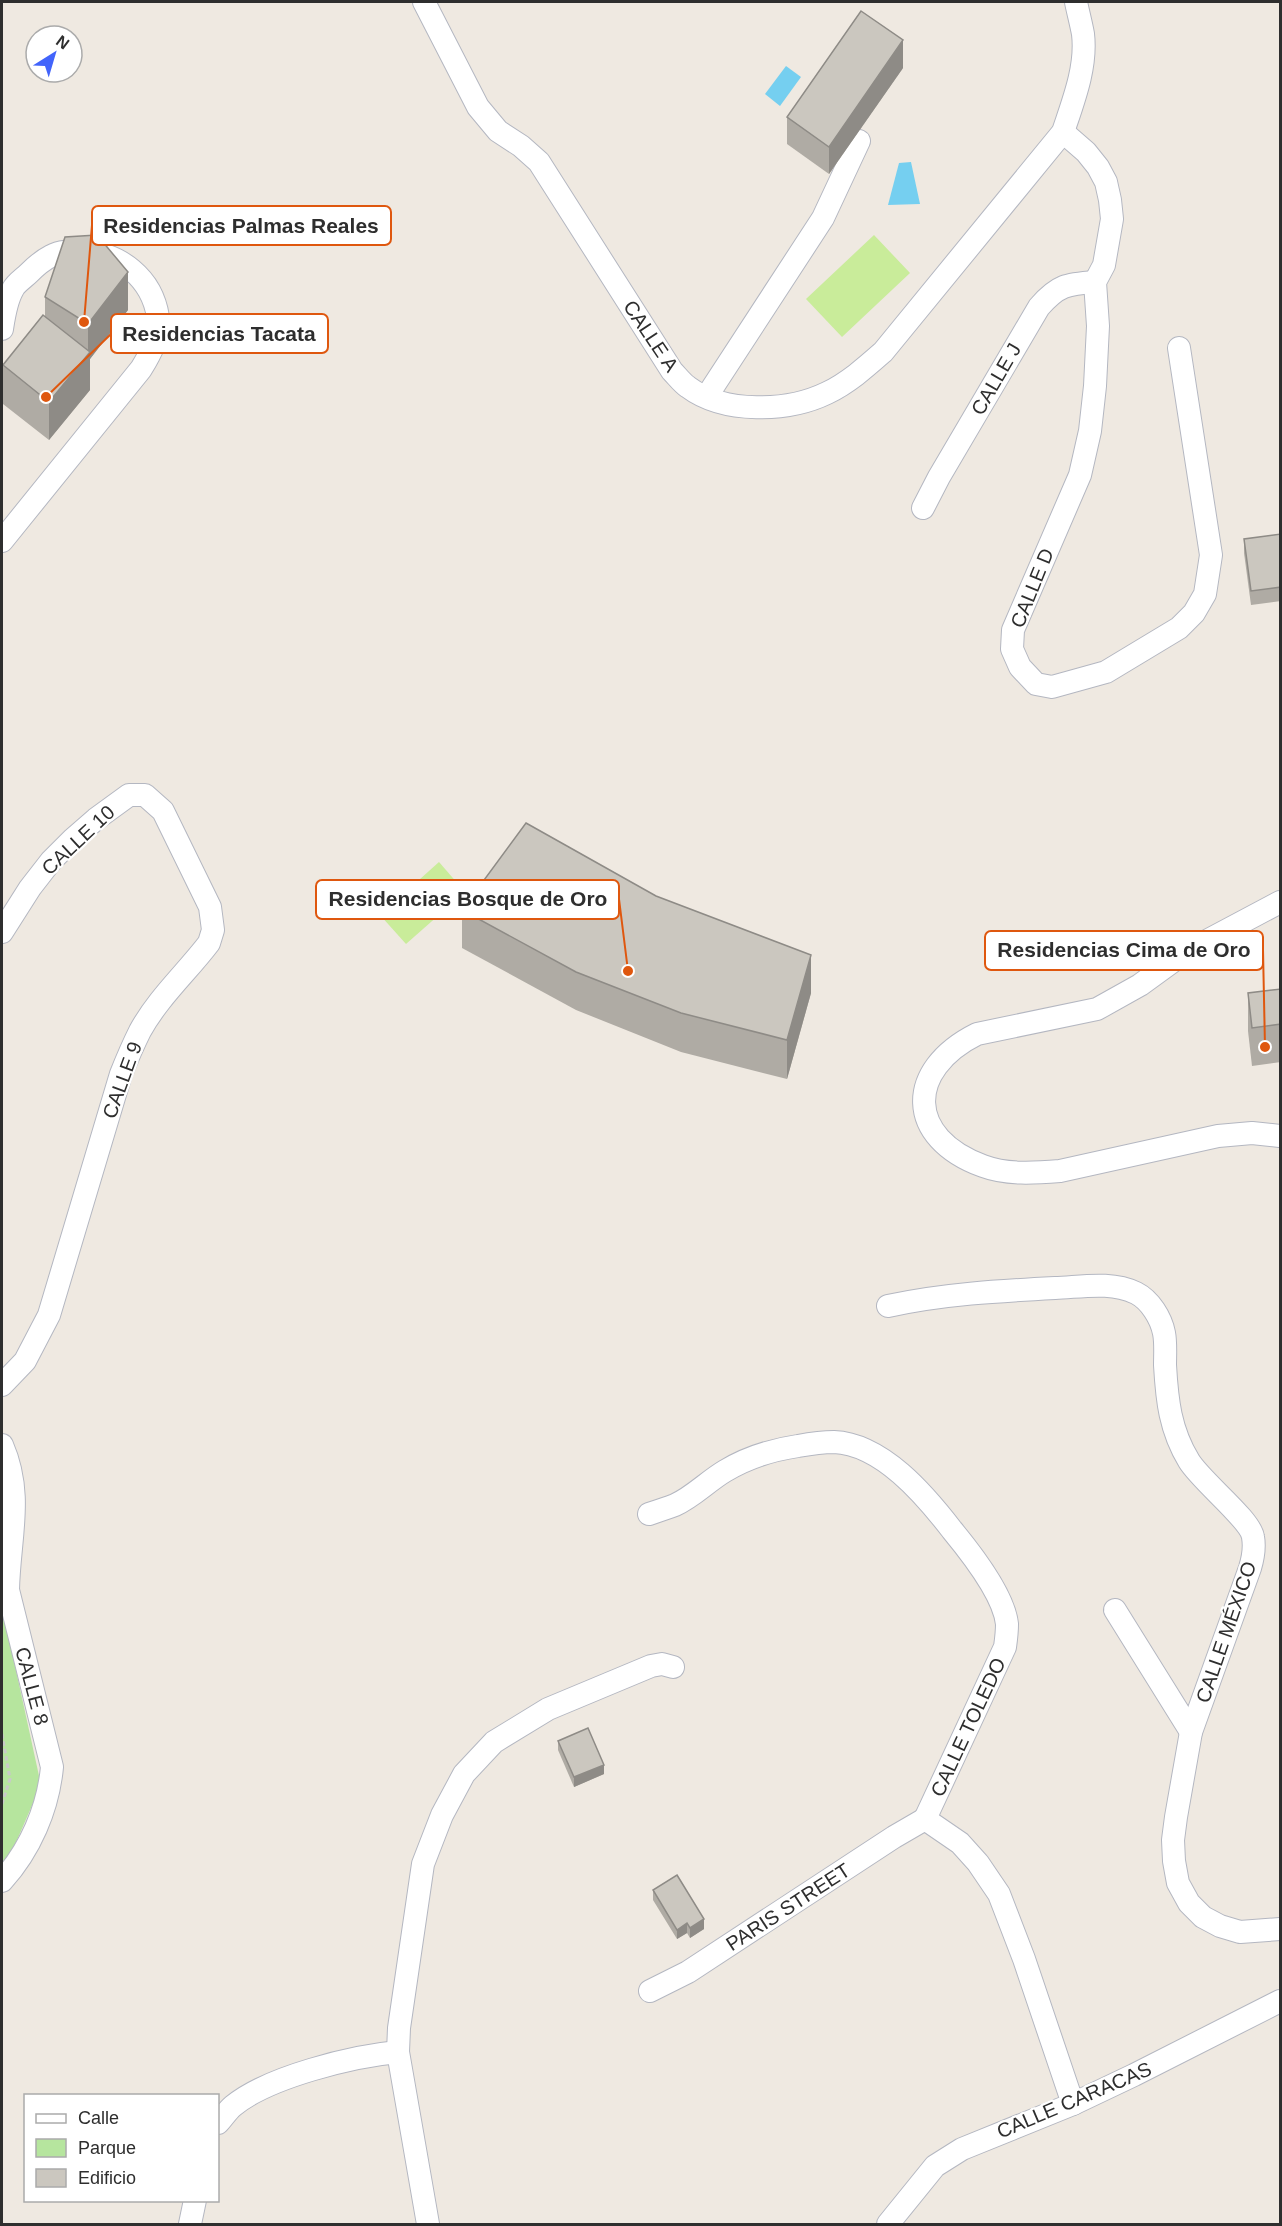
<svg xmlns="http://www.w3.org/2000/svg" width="1282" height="2226" font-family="Arial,sans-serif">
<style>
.green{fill:#b6e59e}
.pitch{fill:#c9ec9a}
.water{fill:#75cff0}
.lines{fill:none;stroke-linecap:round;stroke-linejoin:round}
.minor-casing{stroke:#b4b7c1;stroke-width:24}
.path{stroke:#c9c9c9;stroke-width:3;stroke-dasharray:4.5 3;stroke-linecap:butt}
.minor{stroke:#fff;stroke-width:22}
.wall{fill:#afaba4}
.shaded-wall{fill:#8e8b86}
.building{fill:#cbc7bf;stroke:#8e8b86;stroke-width:1.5}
.labels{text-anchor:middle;stroke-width:4.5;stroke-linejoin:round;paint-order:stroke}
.street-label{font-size:20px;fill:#2e2e2e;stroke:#fff}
.leader{fill:none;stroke:#df570e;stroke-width:2}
.callout-dot{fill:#df570e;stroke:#fff;stroke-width:2}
.callout{fill:#fff;stroke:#df570e;stroke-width:2}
.callout-label{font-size:21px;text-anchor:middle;font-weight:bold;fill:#2e2e2e}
</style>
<rect width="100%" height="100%" fill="#efe9e1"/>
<path class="green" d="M2,1606L41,1785L10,1856L2,1863Z"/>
<g class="pitch">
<path d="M874,235L910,273L842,337L806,299Z"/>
<path d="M439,862L465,892L406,944L380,915Z"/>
</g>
<g class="water">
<path d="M786,66L801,77L780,106L765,94Z"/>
<path d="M911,162L920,204L888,205L899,163Z"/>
</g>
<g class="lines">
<g class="minor-casing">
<g id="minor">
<path d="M424,2L478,107L498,131L521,146L539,162L672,371C677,376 682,383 688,387C724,414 788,412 827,393C848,383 866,367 883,352L1063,132C1073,102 1087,67 1083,34C1081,23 1078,12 1076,2"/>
<path d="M1063,132L1086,152L1098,167L1106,182L1110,200L1112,219L1104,265L1095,282L1098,326L1095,386L1090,431L1080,475L1013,630L1012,649L1020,667L1036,684L1052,687L1106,672L1179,628L1194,613L1205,594L1211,555L1179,348"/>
<path d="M2,329C4,316 6,301 13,289C16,283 24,278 29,273C35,267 43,260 51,256C60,251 71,251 82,251C120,253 152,278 158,317C160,336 151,353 141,369L2,541"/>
<path d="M707,396L823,218L859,141"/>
<path d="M923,508L939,477L1039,307C1058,285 1067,284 1095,282"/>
<path d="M1280,902L1184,953L1140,985L1097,1009L977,1034C905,1070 906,1138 983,1166C1007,1175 1035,1173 1060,1171L1218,1136L1252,1133L1280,1136"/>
<path d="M2,932L30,888L51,861L73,839L96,819L129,795H145L163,811L210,907L213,930L209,943C187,972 158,998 140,1031C133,1045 127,1059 121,1074L49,1315L25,1361L2,1385"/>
<path d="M888,1306C943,1294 998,1291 1055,1288C1082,1287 1111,1281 1136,1293C1150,1300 1161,1318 1164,1333C1166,1343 1165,1355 1165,1365C1167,1400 1170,1430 1189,1461C1201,1481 1251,1520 1253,1537C1255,1548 1253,1558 1250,1568L1191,1732L1176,1817L1173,1840L1174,1861L1178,1883L1189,1903L1203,1917L1220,1926L1240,1932L1280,1929"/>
<path d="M2,1445C24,1495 9,1538 8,1590L52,1767C48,1809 30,1850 2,1881"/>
<path d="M649,1514C658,1511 667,1508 675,1505C693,1497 708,1481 725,1471C748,1457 771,1450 798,1446C809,1444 822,1442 834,1442C882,1444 925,1495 952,1530C971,1553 1004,1595 1007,1624C1007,1632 1006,1640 1005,1647L925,1819"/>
<path d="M1115,1610L1191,1732"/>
<path d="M925,1819L960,1843L978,1863L999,1894L1024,1959L1073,2104"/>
<path d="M650,1991L688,1972L894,1837L925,1819"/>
<path d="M218,2123C223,2118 227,2111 233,2106C268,2077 353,2056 398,2052"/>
<path d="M190,2224L195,2200"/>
<path d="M428,2224L398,2052L399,2028L423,1864L442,1815L464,1774L494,1742L548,1709L651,1666L662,1664L673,1667"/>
<path d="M888,2224L935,2166L962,2149L1073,2104L1134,2075L1280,2001"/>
</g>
</g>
<path class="path" d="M2,1734L10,1779L2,1804"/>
<use href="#minor" class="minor"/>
</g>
<g class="wall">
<path d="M903,68L829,174L787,144V117Z"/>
<path d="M45,297L128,310L90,359V390L49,440L3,404V365L45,316Z"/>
<path d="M1281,534V601L1251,605L1244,553V539Z"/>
<path d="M462,910L811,993L787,1079L681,1052L576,1010L462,948Z"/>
<path d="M1281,989V1062L1252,1066L1248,1031V993Z"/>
<path d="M558,1741L604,1774L574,1787L558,1750Z"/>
<path d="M653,1890L704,1929L690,1938L687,1933L677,1939L653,1900Z"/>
</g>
<g class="shaded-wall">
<path d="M903,40V68L829,174V147Z"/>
<path d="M128,272V310L90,359V390L49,440V402L88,354V324Z"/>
<path d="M811,955V993L787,1079V1040Z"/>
<path d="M604,1765V1774L574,1787V1777Z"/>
<path d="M704,1919V1929L690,1938V1928Z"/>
<path d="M687,1923V1933L677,1939V1930Z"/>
</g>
<g class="building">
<path d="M861,11L903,40L829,147L787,117Z"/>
<path d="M97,235L128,272L88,324L45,297L65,237Z"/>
<path d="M43,315L90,352L49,402L3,365Z"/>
<path d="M1281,534V587L1251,591L1244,539Z"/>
<path d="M526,823L656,896L811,955L787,1040L681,1013L576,972L462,910Z"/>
<path d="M1281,989V1024L1252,1028L1248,993Z"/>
<path d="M588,1728L604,1765L574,1777L558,1741Z"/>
<path d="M677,1875L704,1919L690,1928L687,1923L677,1930L653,1890Z"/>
</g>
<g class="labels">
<g class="street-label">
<text transform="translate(651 336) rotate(56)" y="7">CALLE A</text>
<text transform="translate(996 379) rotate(-60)" y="7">CALLE J</text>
<text transform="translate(1032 588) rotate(-68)" y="7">CALLE D</text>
<text transform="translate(78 840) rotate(-43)" y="7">CALLE 10</text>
<text transform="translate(122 1080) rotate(-70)" y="7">CALLE 9</text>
<text transform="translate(1226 1632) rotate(-71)" y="7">CALLE MÉXICO</text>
<text transform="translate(32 1686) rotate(75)" y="7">CALLE 8</text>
<text transform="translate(968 1727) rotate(-65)" y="7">CALLE TOLEDO</text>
<text transform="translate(788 1907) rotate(-33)" y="7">PARIS STREET</text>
<text transform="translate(1074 2100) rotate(-23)" y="7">CALLE CARACAS</text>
</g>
</g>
<path class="leader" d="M84 322L92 225M46 397L111 334M628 971L619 899M1265 1047L1263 950"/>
<g class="callout-dot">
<circle cx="84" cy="322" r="6"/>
<circle cx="46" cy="397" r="6"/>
<circle cx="628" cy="971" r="6"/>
<circle cx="1265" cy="1047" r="6"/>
</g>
<g class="callout">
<rect x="92" y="206" width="299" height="39" rx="6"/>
<rect x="111" y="314" width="217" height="39" rx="6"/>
<rect x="316" y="880" width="303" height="39" rx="6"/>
<rect x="985" y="931" width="278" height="39" rx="6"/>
</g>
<g class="callout-label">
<text x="241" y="233">Residencias Palmas Reales</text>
<text x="219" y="341">Residencias Tacata</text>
<text x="468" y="906">Residencias Bosque de Oro</text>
<text x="1124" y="957">Residencias Cima de Oro</text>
</g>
<rect width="1282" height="2226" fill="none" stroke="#2e2e2e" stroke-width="6"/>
<rect x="24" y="2094" width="195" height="108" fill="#ffffff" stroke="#ababab" stroke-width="1.5"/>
<rect x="36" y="2114" width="30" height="9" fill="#ffffff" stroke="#ababab" stroke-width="1.5"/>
<text x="78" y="2124" font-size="18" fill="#2e2e2e">Calle</text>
<rect x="36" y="2139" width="30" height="18" fill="#b6e59e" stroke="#ababab" stroke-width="1.5"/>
<text x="78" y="2154" font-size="18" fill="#2e2e2e">Parque</text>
<rect x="36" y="2169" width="30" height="18" fill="#cbc7bf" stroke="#ababab" stroke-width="1.5"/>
<text x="78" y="2184" font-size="18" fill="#2e2e2e">Edificio</text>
<g transform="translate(54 54) rotate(37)"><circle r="28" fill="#ffffff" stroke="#ababab" stroke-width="1.5"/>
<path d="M0-4.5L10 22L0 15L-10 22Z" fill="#4264fb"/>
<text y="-9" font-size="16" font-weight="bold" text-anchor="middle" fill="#2e2e2e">N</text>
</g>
</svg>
